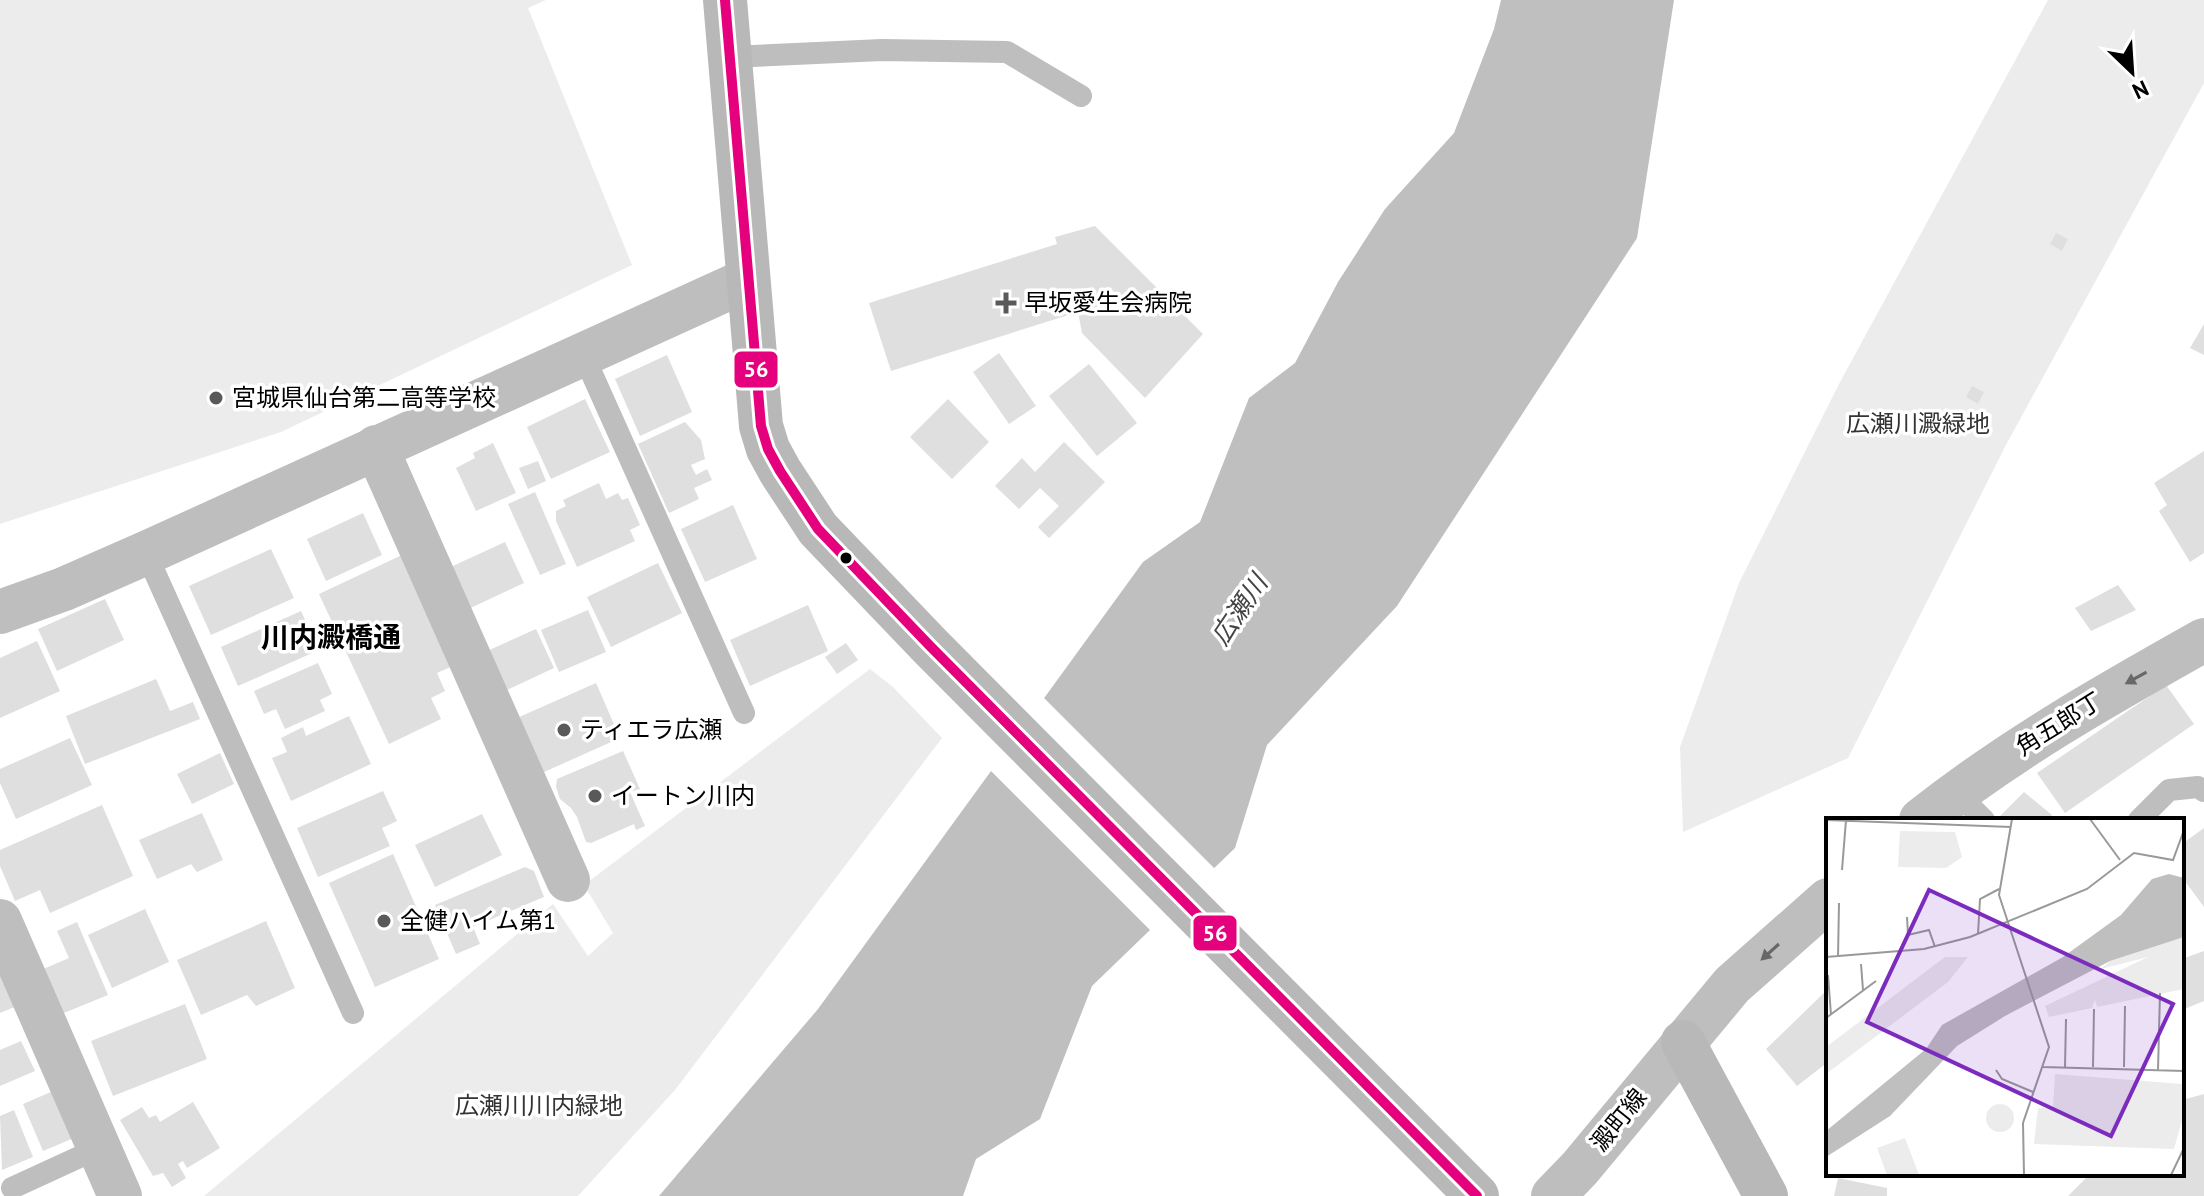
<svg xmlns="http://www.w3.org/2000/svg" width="2204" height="1196" font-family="'PT Sans','Noto Sans JP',sans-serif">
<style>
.green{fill:#ececec}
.water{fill:#bfbfbf}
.pier{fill:#fff}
.building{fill:#dfdfdf}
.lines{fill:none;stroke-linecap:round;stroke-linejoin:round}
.lane{stroke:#bebebe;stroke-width:22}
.street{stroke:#bebebe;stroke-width:44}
.secondary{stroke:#b8b8b8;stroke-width:44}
.bus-1-casing{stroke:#fff;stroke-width:16}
.bus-1{stroke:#e5007d;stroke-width:10}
.oneway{fill:#686868}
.poi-dot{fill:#595959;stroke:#fff;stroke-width:3}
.bus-dot{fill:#000;stroke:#fff;stroke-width:3}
.labels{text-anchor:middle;stroke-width:7;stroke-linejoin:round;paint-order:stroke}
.poi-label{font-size:24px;fill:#000;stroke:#fff;text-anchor:start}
.park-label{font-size:24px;fill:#333;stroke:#fff}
.street-label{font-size:24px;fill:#000;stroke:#fff}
.water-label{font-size:26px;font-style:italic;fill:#444;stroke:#fff}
.quarter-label{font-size:28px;font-weight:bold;fill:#000;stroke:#fff}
.inset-road{fill:none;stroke:#999;stroke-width:2}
.view{fill:#7b2cbf;fill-opacity:0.15;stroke:#7b2cbf;stroke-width:4}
.inset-edge{fill:none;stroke:#000;stroke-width:4}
.line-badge{stroke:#fff;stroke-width:3}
.badge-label{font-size:22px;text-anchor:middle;font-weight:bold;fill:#fff}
</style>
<rect width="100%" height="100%" fill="#fff"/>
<g class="green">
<path d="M0,0H546L528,8L632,265L281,432L0,524Z"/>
<path d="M2048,0H2204V83L2007,443L1848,758L1683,832L1680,747L1739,583L1839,384Z"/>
<path d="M870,669L893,687L942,738L675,1090L578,1196H204L553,904L588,956L613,933L584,885Z"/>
</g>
<path class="water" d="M1501,0H1674L1637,238L1397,606L1267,745L1235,848L1092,986L1040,1119L976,1159L963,1196H659L818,1009L1143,562L1200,522L1249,398L1295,363L1338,282L1385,209L1454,133L1494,29Z"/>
<path class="pier" d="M1041,695L1217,871L1153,933L988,768Z"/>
<g class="building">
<path d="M1095,226L1203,334L1145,398L1082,333L1078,312L891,371L869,303L1057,244L1055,237Z"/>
<path d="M2056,233L2068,239L2062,251L2050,244Z"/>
<path d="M2204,324V355L2190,348Z"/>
<path d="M999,353L1036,406L1009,424L973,372Z"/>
<path d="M667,355L692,412L640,436L615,379Z"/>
<path d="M1089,364L1137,423L1097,456L1049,396Z"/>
<path d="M1972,386L1984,392L1978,404L1966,397Z"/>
<path d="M585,399L610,452L551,479L527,427Z"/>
<path d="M948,399L989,442L952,479L910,437Z"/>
<path d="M685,422L701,440L705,459L691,465L696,475L707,469L712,480L694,488L699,499L669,513L638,444Z"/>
<path d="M1064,442L1105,482L1049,538L1038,527L1059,506L1040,488L1019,509L995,486L1022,458L1035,472Z"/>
<path d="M493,443L516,493L476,511L456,468L475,458L473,453Z"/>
<path d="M2204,451V553L2190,562L2159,511L2167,505L2154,483Z"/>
<path d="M538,461L546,481L528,489L519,468Z"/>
<path d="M599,483L606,499L618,493L622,500L628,498L640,525L630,530L635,541L577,567L556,521V511L566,506L563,500Z"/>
<path d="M535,492L566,564L540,575L508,504Z"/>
<path d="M733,505L757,559L705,582L681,529Z"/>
<path d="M363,513L382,555L326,581L307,539Z"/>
<path d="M505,542L524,583L462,612L442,571Z"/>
<path d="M271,549L294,598L211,635L189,586Z"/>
<path d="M404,554L455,665L437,673L445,691L431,698L441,719L389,744L319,594Z"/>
<path d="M658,563L682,613L611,647L587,597Z"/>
<path d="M2118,585L2136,610L2091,631L2075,608Z"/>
<path d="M105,599L124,640L57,671L38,629Z"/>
<path d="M808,605L828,651L750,686L730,640Z"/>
<path d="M588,610L606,652L559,672L541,630Z"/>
<path d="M301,611L319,650L238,686L221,647Z"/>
<path d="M536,629L554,668L496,695L478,655Z"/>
<path d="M37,641L60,691L0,718V658Z"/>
<path d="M846,643L858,660L837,674L825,657Z"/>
<path d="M318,663L332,694L320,700L325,711L285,729L276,709L264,714L254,691Z"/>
<path d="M156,679L170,711L193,702L200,719L85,764L66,716Z"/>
<path d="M596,683L620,738L533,777L508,722Z"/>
<path d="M2166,685L2194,724L2065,813L2037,773Z"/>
<path d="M349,716L371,764L291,801L272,758L287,752L281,738L303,727L306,736Z"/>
<path d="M70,738L92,785L16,819L0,783V769Z"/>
<path d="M623,751L640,789L630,792L645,826L636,830L634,824L591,843L586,842L577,817L571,808L560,799L556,787L557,779Z"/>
<path d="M220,753L234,784L192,804L177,774Z"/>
<path d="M383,791L397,821L382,828L390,846L318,877L297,828Z"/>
<path d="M2024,792L2052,815L2046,820H2002L1999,817Z"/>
<path d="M102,805L133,876L50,913L40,890L15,901L0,866V850Z"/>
<path d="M202,813L223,860L197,872L191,864L157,879L139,840Z"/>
<path d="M482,814L502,855L435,887L415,845Z"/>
<path d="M2204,828V907L2182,877V844Z"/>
<path d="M393,854L439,959L375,987L329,883Z"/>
<path d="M525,867L534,871L544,897L473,927L480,944L456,954L435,905Z"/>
<path d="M145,909L169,962L112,988L88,935Z"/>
<path d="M266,921L295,988L256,1006L247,995L201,1015L177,960Z"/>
<path d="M77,922L108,995L59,1015L41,970L69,958L57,931Z"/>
<path d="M2204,951V1001L2182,1010V959Z"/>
<path d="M0,964L22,1004L0,1013Z"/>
<path d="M1828,989V1062L1797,1086L1766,1049Z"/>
<path d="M185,1004L207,1059L113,1096L91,1041Z"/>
<path d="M21,1041L35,1071L0,1086V1050Z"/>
<path d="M60,1088L81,1135L43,1151L23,1104Z"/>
<path d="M2204,1094V1196H2068L2090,1174H2182V1100Z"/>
<path d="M193,1102L220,1148L187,1168L183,1161L178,1164L186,1178L172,1187L163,1173L153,1176L120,1120L142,1107L149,1118L156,1115L160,1122Z"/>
<path d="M14,1110L33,1157L2,1170L0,1116Z"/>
<path d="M1838,1178L1887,1188V1196H1834Z"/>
</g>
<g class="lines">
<g class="lane">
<path d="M730,57L882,50L1007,52L1081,96"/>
<path d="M583,354L744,713"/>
<path d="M146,553L353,1013"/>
<path d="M1956,792L1984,820"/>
<path d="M2139,820L2169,790L2198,787L2204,791"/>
<path d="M12,1188L99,1148"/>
</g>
<g class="street">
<path d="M376,447L568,880"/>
<path d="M0,612L64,589L146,553L747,280"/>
<path d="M1921,820C2009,750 2106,695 2204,640"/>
<path d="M0,921L120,1196"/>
<path d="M1553,1196L1580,1168L1732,985L1828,900"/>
</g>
<g class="secondary">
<path d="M725,0L761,426L768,449L780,471L818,529L930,646L1477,1196"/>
<path d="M1683,1042L1766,1196"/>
</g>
<g class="bus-1-casing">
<path id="bus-1" d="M725,0L761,426L768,449L780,471L818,529L930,646L1477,1196"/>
</g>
<use href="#bus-1" class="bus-1"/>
</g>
<defs><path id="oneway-solid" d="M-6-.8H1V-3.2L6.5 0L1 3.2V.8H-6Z" transform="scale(2)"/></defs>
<g class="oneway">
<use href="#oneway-solid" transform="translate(2136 678) rotate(151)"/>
<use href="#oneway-solid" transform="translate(1770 952) rotate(138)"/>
</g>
<g class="poi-dot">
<path d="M1002 291h8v8h8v8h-8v8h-8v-8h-8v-8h8z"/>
<circle cx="216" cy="398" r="8"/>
<circle cx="564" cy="730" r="8"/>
<circle cx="595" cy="796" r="8"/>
<circle cx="384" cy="921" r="8"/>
</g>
<circle class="bus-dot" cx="846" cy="558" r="7"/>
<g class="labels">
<g class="poi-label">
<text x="1024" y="311">早坂愛生会病院</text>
<text x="232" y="406">宮城県仙台第二高等学校</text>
<text x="580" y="738">ティエラ広瀬</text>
<text x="611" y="804">イートン川内</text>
<text x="400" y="929">全健ハイム第1</text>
</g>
<g class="park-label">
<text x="1918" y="432">広瀬川澱緑地</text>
<text x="539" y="1114">広瀬川川内緑地</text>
</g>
<g class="street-label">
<text transform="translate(2059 724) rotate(-32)" y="8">角五郎丁</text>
<text transform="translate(1619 1120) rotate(-51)" y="8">澱町線</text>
</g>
<g class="water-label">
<text transform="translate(1239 610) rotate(-56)" y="9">広瀬川</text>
</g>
<g class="quarter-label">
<text x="331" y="647">川内澱橋通</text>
</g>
</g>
<g transform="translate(1826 818)">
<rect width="358" height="358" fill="#fff"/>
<path d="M74,13L129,14L136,39L120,50L72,49ZM358,119V171L271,189L269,182L266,190L223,199L219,188L322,139L275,151L284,143ZM119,139H142L122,164L0,256V229ZM229,256L356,266L358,295L348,331L208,326L212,290H227ZM160 300a14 14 0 1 1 28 0a14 14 0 1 1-28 0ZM79,320L93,357H61L51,330Z" fill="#ececec"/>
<path d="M343,56L358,60V119L284,143L179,198L131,228L64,298L0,339V313L100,231L116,207L237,139L295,97L326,61Z" fill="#bfbfbf"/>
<path class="inset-road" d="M186,1L173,77L223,229L197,305L198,357M264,1L294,42M0,2L185,9M16,52L20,2M81,99L82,117L103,112L109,129M152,116L154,81L173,71M0,139L98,131L144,119L261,71L308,35L347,42L358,12M12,139L13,85M35,146L37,172M2,157L5,197M0,200L50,163M217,249L358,253M239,249L240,201M267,249L268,191M298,249L299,188M170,252L176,261L207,274M332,252L334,175M345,357L358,330"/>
<path class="view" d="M103,72L347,186L285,318L41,204Z"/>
<rect width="358" height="358" class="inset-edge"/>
</g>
<g class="line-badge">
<rect x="733" y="350" width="46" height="39" rx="8" fill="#e5007d"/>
<rect x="1192" y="914" width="46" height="38" rx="8" fill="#e5007d"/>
</g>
<g class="badge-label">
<text x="756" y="377">56</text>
<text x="1215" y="941">56</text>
</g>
<g transform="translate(2132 72) rotate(155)" stroke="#ffffff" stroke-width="6" paint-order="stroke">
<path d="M0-6L14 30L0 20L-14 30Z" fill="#000000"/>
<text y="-12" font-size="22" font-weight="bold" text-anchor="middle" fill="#000000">N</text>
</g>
</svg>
